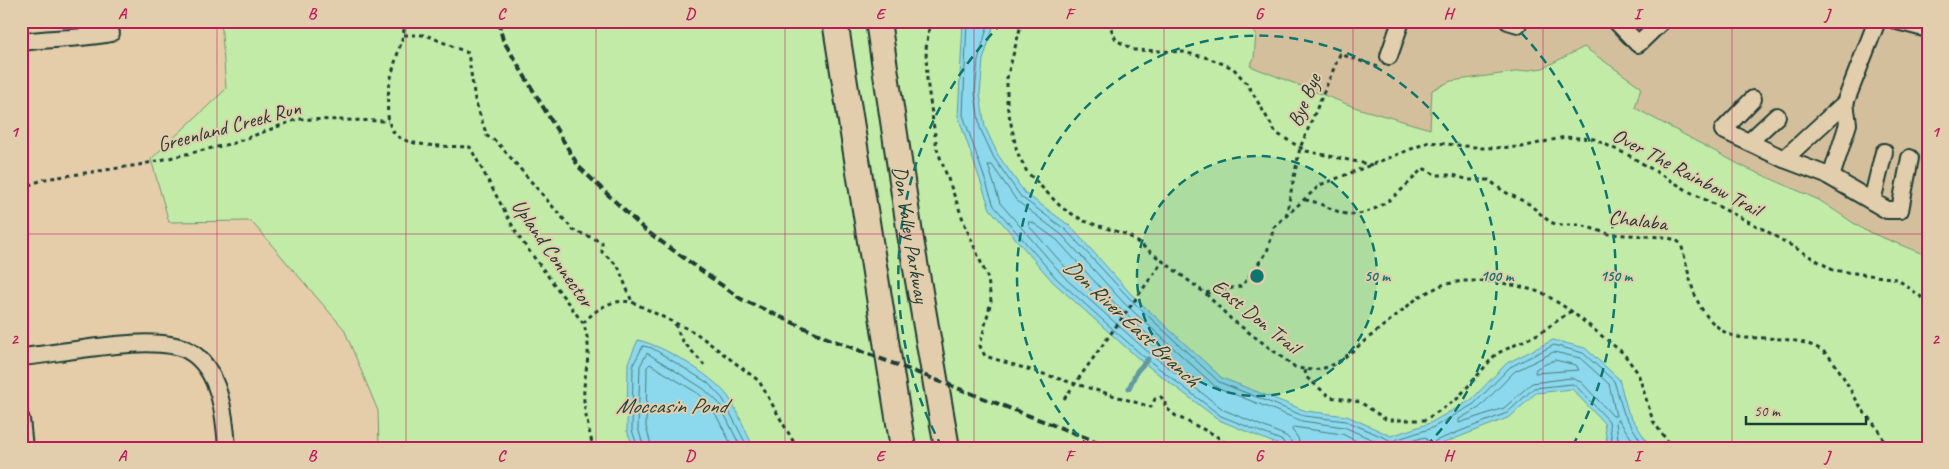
<svg xmlns="http://www.w3.org/2000/svg" width="1949" height="469" font-family="Caveat,sans-serif">
<style>
.built{fill:#d4bf9d}
.green{fill:#c2eba7;stroke:#70946e}
.water{fill:#8cd8ec;stroke:#609aa2}
.lines{fill:none;stroke-linecap:round;stroke-linejoin:round}
.shore{stroke:#4b7b7e;stroke-width:1}
.stream{stroke:#609aa2;stroke-width:5}
.minor-casing{stroke:#1f3d34;stroke-width:20}
.highway-casing{stroke:#1f3d34;stroke-width:28}
.path{stroke:#1f3d34;stroke-width:3;stroke-dasharray:4 4;stroke-linecap:butt}
.minor{stroke:#e2cdac;stroke-width:16}
.highway{stroke:#e2cdac;stroke-width:24}
.rail{stroke:#1f3d34;stroke-width:4;stroke-dasharray:8 4;stroke-linecap:butt}
.grid{fill:none;stroke:#c2185b;stroke-width:1;stroke-opacity:0.55}
.ring{fill:none;stroke:#0f766e;stroke-width:2.5;stroke-dasharray:9 6}
.labels{text-anchor:middle;stroke-width:4;stroke-linejoin:round;paint-order:stroke}
.street-label{font-size:21px;fill:#1f3d34;stroke:#e2cdac}
.water-label{font-size:22px;font-style:italic;fill:#24453d;stroke:#e2cdac}
.centre{fill:#0f766e;stroke:#e2cdac;stroke-width:2.5}
.ring-label{font-size:15px;text-anchor:middle;font-weight:bold;fill:#0f766e;stroke:#e2cdac;stroke-width:4;stroke-linejoin:round;paint-order:stroke}
.neatline{fill:none;stroke:#c2185b;stroke-width:2}
.grid-label{font-size:16px;text-anchor:middle;font-weight:bold;fill:#c2185b}
</style>
<rect width="100%" height="100%" fill="#e5cdaa"/>
<filter id="ink" filterUnits="userSpaceOnUse"><feTurbulence type="fractalNoise" baseFrequency=".02" numOctaves="2"/><feDisplacementMap in="SourceGraphic" scale="10" xChannelSelector="R" yChannelSelector="G"/><feConvolveMatrix kernelMatrix="1 2 1 2 8 2 1 2 1" color-interpolation-filters="sRGB"/></filter>
<g filter="url(#ink)">
<path class="built" d="M1221,21H1928V294L1435,131L1357,108L1285,81L1228,56Z"/>
<path class="green" d="M221,21H1240L1256,34L1254,58L1250,66L1357,108L1430,129L1432,90L1451,81L1543,68L1584,47L1641,87L1635,108L1742,166L1819,200L1864,230L1928,256V448H379L378,411L344,329L251,221L169,222L151,159L226,89Z"/>
<g class="water">
<path d="M963,21H995L983,60L980,94L985,127L998,155L1025,193L1070,226L1132,295L1222,378L1306,411L1347,416L1391,436L1430,423L1471,400L1507,363L1553,340L1585,348L1619,379L1628,412L1651,448H1608L1604,423L1572,389L1536,393L1510,417L1431,448H1286L1219,420L1140,360L1053,282L990,209L958,116Z"/>
<path d="M638,340C664,346 710,374 727,395C738,410 745,431 754,448H634L627,431L628,363Z"/>
</g>
<g class="lines">
<g class="shore">
<path d="M967,21L963,115L994,206L1057,279L1143,356L1221,416L1283,441L1286,448"/>
<path d="M989,21L978,60L975,94L980,128L994,158L1021,197L1066,230L1129,298L1219,382L1304,416L1346,421L1392,441L1432,428L1474,404L1510,367L1554,345L1583,353L1614,381L1624,414L1645,448"/>
<path d="M1029,222H1032L1057,240L1119,308L1156,342V345H1152L1067,269L1029,226Z"/>
<path d="M1554,352L1580,358L1609,384L1616,416H1613L1581,382L1571,378L1532,383L1504,408L1459,423V419L1479,408L1514,372Z"/>
<path d="M1555,360L1576,365L1579,370L1535,373L1536,369Z"/>
<path d="M638,448L632,430L633,365L643,346L652,348L708,383L723,399L748,448"/>
<path d="M644,448L638,428L640,366L647,353L704,389L719,403L741,448"/>
<path d="M652,448L646,427L647,367L650,364L699,394L712,407L733,448"/>
<path d="M1292,448L1291,441L1286,436L1224,410L1147,351L1066,279L1000,203L988,165H992L1017,201L1062,235L1124,303L1216,387L1302,421L1344,427L1389,447L1425,437L1427,440L1426,448"/>
<path d="M1300,448L1298,438L1292,430L1293,427L1342,434L1371,448"/>
<path d="M1432,448L1435,441L1507,413L1534,388L1572,384L1576,386L1609,421L1613,448"/>
<path d="M1619,448L1616,422L1618,419L1638,448"/>
</g>
<path class="stream" d="M1129,388L1137,371L1148,359"/>
<g class="minor-casing">
<g id="minor">
<path d="M1508,21L1518,24"/>
<path d="M1616,21L1638,44L1662,21"/>
<path d="M1897,21L1928,29"/>
<path d="M21,42C51,38 82,39 111,33"/>
<path d="M1389,56L1401,21"/>
<path d="M1753,99L1723,130L1784,159L1845,103L1877,21"/>
<path d="M1749,142L1777,116"/>
<path d="M1784,159L1829,176L1887,210H1900L1910,158"/>
<path d="M1831,177L1848,124L1845,103"/>
<path d="M1872,201L1884,152"/>
<path d="M21,357C61,354 156,332 189,351C220,369 225,416 227,448"/>
<path d="M21,419L24,448"/>
</g>
</g>
<g class="highway-casing">
<g id="highway">
<path d="M835,21L903,448"/>
<path id="s1" d="M878,21L910,234L947,448"/>
</g>
</g>
<g class="path">
<path d="M405,21C404,37 398,51 394,66C389,82 382,120 395,134C409,148 451,146 470,147L518,236L583,323C595,354 582,371 584,401C585,416 590,433 593,448"/>
<path d="M930,21L926,49L927,80L937,149L965,225L988,279L991,301L980,346L985,356L1151,407L1155,399L1161,397L1165,401V407L1176,416L1215,435L1231,448"/>
<path d="M1022,21L1007,78V105L1017,152L1027,172L1062,208L1084,221L1128,235L1205,293L1231,319L1295,367C1313,372 1324,370 1340,361L1420,296L1442,285L1462,281H1490L1518,286L1543,293L1571,311L1623,353L1638,373L1653,421L1672,448"/>
<path d="M1108,21L1116,40L1134,50L1183,52L1208,58L1233,68L1248,85L1276,133L1306,151L1372,165"/>
<path d="M404,35H426L468,53L475,100L487,136L497,142L573,230L602,242V252L618,266L632,302"/>
<path d="M21,188L45,179L139,165L234,143L298,119L388,121"/>
<path d="M1305,200C1318,201 1329,209 1342,213C1372,221 1402,191 1420,171L1425,169L1436,175H1453L1469,180H1489L1503,191L1529,204L1550,222L1558,225H1581L1609,234L1664,237L1676,240L1681,244C1691,277 1691,309 1723,331C1739,341 1751,337 1767,338C1836,342 1829,357 1862,409C1871,423 1884,430 1884,448"/>
<path d="M1286,216L1300,148L1340,54L1378,67"/>
<path d="M1206,293L1242,286L1267,252L1274,227L1320,185L1429,142L1483,148L1522,147L1565,137L1594,139L1630,156L1690,192L1761,228L1833,270L1897,279L1928,302"/>
<path d="M583,323C598,308 610,299 632,302L696,333L759,381L797,448"/>
<path d="M675,324L681,339L704,365"/>
<path d="M1305,370L1306,377L1330,397L1360,402L1387,420H1425L1457,399L1496,354L1540,333L1571,311"/>
<path d="M1064,399L1163,261"/>
</g>
<use href="#minor" class="minor"/>
<use href="#highway" class="highway"/>
<path class="rail" d="M498,21L503,40L579,167L645,230L741,299L827,338L1113,448"/>
</g>
</g>
<path class="grid" d="M217,21V448M406,21V448M596,21V448M785,21V448M974,21V448M1164,21V448M1353,21V448M1543,21V448M1732,21V448M21,234H1928"/>
<circle cx="1257" cy="276" r="120" fill="#0f766e" fill-opacity=".12"/>
<g class="ring">
<circle cx="1257" cy="276" r="120"/>
<path d="M1089 447A240 240 0 1 1 1425 447"/>
<path d="M942 447A359 359 0 0 1 1003 22M1511 22A359 359 0 0 1 1572 447"/>
</g>
<g class="labels">
<g class="street-label">
<text transform="translate(1304 100) rotate(-67)" y="7">Bye Bye</text>
<text transform="translate(229 126) rotate(-15)" y="7">Greenland Creek Run</text>
<text transform="translate(1687 172) rotate(28)" y="7">Over The Rainbow Trail</text>
<text transform="translate(1638 220) rotate(7)" y="7">Chalaba</text>
<text dy="7" stroke="none"><textPath href="#s1" startOffset="216">Don Valley Parkway</textPath></text>
<text transform="translate(553 253) rotate(55)" y="7">Upland Connector</text>
<text transform="translate(1256 316) rotate(39)" y="7">East Don Trail</text>
</g>
<g class="water-label">
<text transform="translate(1132 322) rotate(43)" y="8">Don River East Branch</text>
<text x="671" y="413">Moccasin Pond</text>
</g>
</g>
<circle cx="1257" cy="276" r="8" class="centre"/>
<g class="ring-label">
<text x="1377" y="281">50 m</text>
<text x="1497" y="281">100 m</text>
<text x="1616" y="281">150 m</text>
</g>
<rect width="1949" height="469" fill="none" stroke="#e2cdac" stroke-width="55"/>
<path d="M1746 416v8h120v-8" fill="none" stroke="#1f3d34" stroke-width="2.5"/>
<text x="1754" y="416" font-size="15" fill="#1f3d34" stroke="#e2cdac" stroke-width="4" paint-order="stroke">50 m</text>
<rect x="28" y="28" width="1894" height="414" class="neatline"/>
<g class="grid-label">
<text x="122" y="19">A</text>
<text x="312" y="19">B</text>
<text x="501" y="19">C</text>
<text x="690" y="19">D</text>
<text x="880" y="19">E</text>
<text x="1069" y="19">F</text>
<text x="1259" y="19">G</text>
<text x="1448" y="19">H</text>
<text x="1637" y="19">I</text>
<text x="1827" y="19">J</text>
<text x="14" y="137">1</text>
<text x="1935" y="137">1</text>
<text x="14" y="344">2</text>
<text x="1935" y="344">2</text>
<text x="122" y="461">A</text>
<text x="312" y="461">B</text>
<text x="501" y="461">C</text>
<text x="690" y="461">D</text>
<text x="880" y="461">E</text>
<text x="1069" y="461">F</text>
<text x="1259" y="461">G</text>
<text x="1448" y="461">H</text>
<text x="1637" y="461">I</text>
<text x="1827" y="461">J</text>
</g>
</svg>
